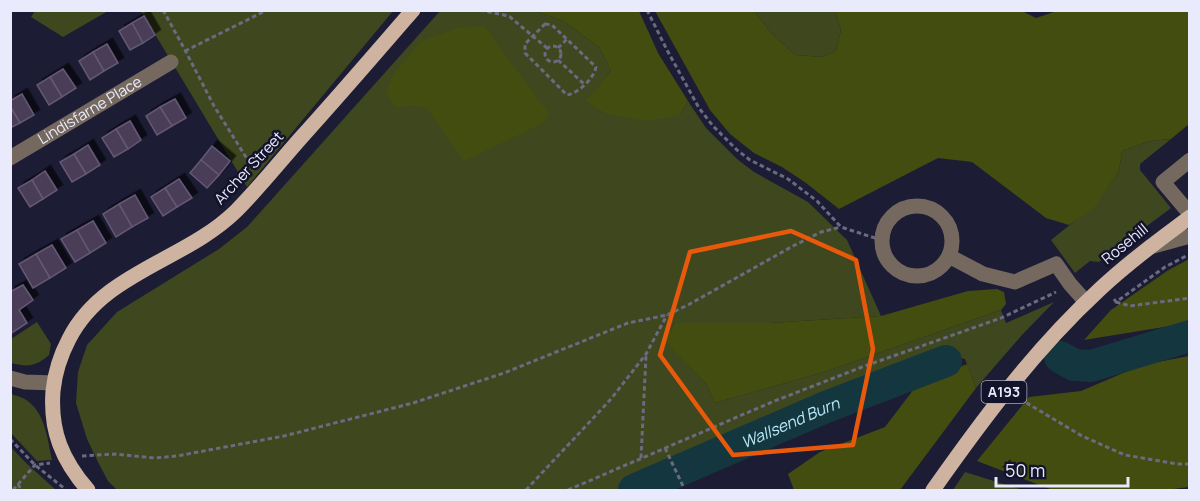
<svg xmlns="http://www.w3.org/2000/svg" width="1200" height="501" font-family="Manrope,sans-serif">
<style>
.green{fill:#3f471e}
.forest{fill:#434d10}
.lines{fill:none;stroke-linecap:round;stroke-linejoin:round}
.river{stroke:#14363f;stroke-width:32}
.building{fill:#493d58;stroke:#645874;stroke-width:1.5;filter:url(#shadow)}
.path{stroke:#6a6a81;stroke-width:3;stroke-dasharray:4.5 3;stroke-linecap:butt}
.minor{stroke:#75695f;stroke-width:15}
.major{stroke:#cdb3a0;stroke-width:15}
.marked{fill:none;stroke:#e8590c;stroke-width:4.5;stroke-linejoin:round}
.labels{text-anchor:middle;stroke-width:5;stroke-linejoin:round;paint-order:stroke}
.shield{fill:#13132b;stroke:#a9aabd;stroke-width:1.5}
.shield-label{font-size:14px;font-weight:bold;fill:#e9eafc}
.street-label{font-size:15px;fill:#e9eafc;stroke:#13132b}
.water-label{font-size:16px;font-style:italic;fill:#b9e9f8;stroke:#13132b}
</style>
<defs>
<filter id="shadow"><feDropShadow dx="5.5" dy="-5.5" stdDeviation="0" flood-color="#0009"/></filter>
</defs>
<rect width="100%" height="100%" fill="#1c1c35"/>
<g class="green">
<path d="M35,11V10L108,11L63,37L31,17Z"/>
<path d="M141,11H393L247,187Z"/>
<path d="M440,11H535L563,21L599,47L611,71L587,101L603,113L680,115L688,101L706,128L737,159L754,172L808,202L847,240L881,316L769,323H675L666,341L706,384L715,403L824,372L1001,310L1006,323L1054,302L1022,335L976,388L965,359L949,356L817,406L621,490H117L108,481L99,464L87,439L76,403L78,372L87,345L117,312L219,249L247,227Z"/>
<path d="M754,11H835L841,30L836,51L822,57L796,55L773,35Z"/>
<path d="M1171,139L1140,164V170L1171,208L1099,262L1090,261L1075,273L1051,240L1096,204L1119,171L1122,151L1150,141Z"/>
<path d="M37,322L51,344L49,355C35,367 28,367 11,363V339Z"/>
<path d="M11,394C17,396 23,397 29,402C45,414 48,441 52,460L37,461L11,433Z"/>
<path d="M10,446L25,462L56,490H11Z"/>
<path d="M965,472L1023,490H953Z"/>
</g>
<g class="forest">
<path d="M535,11H639L658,53L688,101L680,115L646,121L603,113L586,101L611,71L599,47L563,21Z"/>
<path d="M1022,11L1036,18L1060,10L1189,11V124L1171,139L1150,141L1122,151L1119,171L1094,208L1069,225L1046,218L972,162L938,158L839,209L806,183L782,167L754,153L730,134L710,110L655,11H754L773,35L796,55L822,57L836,51L841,30L835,11Z"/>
<path d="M484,26L550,115L539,125L464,161L426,107L414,106L395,107L386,91L395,72L421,41L457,28Z"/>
<path d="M1189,259V323L1084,340L1111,310L1167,271Z"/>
<path d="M997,289L1004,292L1006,304L1001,310L824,372L715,403L706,384L665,341L675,323H769L881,316L968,291Z"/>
<path d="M1189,356V487L1166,490H1074L1050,489L977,461L1029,397L1081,391L1142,365Z"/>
<path d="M967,364L976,388L900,490H794L788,474L820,452L885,427L917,385Z"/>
</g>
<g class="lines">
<g class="river">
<path d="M1060,357L1074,365L1091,366L1190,336"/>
<path id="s1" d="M634,490L826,407L946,361"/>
</g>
</g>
<g class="building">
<path d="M144,16L155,35L143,43L132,23Z"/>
<path d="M132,23L143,43L130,50L119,31Z"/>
<path d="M107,44L118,63L104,71L93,52Z"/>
<path d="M93,52L104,71L90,80L79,61Z"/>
<path d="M63,69L76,88L62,97L50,77Z"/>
<path d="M50,77L62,97L49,105L37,85Z"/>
<path d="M22,94L34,115L20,123L10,106V101Z"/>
<path d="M175,99L186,118L172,126L160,107Z"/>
<path d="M10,106L20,123L10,128Z"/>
<path d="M160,107L172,126L157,135L146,116Z"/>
<path d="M130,121L141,140L128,149L116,129Z"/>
<path d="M116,129L128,149L114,157L102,138Z"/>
<path d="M88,145L100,165L86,174L74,154Z"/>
<path d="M212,146L230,161L219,175L201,160Z"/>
<path d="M74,154L86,174L72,182L60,162Z"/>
<path d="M201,160L219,175L207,188L190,173Z"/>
<path d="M45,171L57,190L43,199L32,180Z"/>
<path d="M179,179L192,198L177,207L165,188Z"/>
<path d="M32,180L43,199L30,207L18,188Z"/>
<path d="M165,188L177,207L163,216L151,197Z"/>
<path d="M135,195L148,218L132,227L119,204Z"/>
<path d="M119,204L132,227L116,237L103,214Z"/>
<path d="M93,221L106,243L90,253L77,230Z"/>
<path d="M77,230L90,253L75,262L61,239Z"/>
<path d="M52,245L66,268L50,278L36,254Z"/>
<path d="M36,254L50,278L33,288L19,264Z"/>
<path d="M23,285L33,300L19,310L27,323L10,334V292Z"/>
</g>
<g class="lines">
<g class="path">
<path d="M163,10L185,50L214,106L254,170"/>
<path d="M480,10L504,15L510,17L547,48"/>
<path d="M647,10L667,50L699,108L713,126L737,150L750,160L788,179L817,201L841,227L881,240"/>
<path d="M545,24L552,25L596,67C594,78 579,93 567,95L525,53V44Z"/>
<circle cx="553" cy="54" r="8"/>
<path d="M558,48L567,39"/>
<path d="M185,51L267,10"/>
<path d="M558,60L584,84"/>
<path d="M1114,299L1116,302L1165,267L1188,255"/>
<path d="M1116,302L1130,306L1190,298"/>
<path d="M1020,399L1082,436L1125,455L1178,464H1190"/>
<path d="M10,439L35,465L65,489"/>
<path d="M665,448L683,486"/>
<path d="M82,456L115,454L155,458L177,456L284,436L413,403L504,373L628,323L667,315L688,305L793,246L821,232L841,227"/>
<path d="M641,458L646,356"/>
<path d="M18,484L21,490"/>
<path d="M13,490L35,465L50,463"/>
<path d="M526,490L611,399L646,354L667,315"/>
<path d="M568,490L772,402L862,367L1001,318L1056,292"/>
</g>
<g class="minor">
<path id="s2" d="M10,158L171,62"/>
<path d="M1190,160L1163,182L1190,214"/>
<circle cx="917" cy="241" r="35"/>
<path d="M1150,247L1190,236"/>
<path d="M949,256L983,274L1015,282L1056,264L1070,284L1086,302"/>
<path d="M10,378L25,382L54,383"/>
</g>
<g class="major">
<path d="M88,490C62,460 50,431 53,391C55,372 60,356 69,339C103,272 185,261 236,211C258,189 278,164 299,140C338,97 375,54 413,10"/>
<path d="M933,490C983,419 1035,349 1100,289C1128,263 1159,240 1190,217"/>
</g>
</g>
<path class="marked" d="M791,231L856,260L873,349L853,445L733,455L660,355L690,252Z"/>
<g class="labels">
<rect class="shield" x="981.5" y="381" width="45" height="22" rx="4.5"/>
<g class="shield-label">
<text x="1004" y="397">A193</text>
</g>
<g class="street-label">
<text dy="5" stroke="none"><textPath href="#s2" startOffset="93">Lindisfarne Place</textPath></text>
<text transform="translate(249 168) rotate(-47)" y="5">Archer Street</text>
<text transform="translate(1125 244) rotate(-39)" y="5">Rosehill</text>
</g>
<g class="water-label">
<text dy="6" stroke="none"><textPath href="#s1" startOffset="170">Wallsend Burn</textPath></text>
</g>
</g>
<rect width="1200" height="501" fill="none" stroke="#e9eafc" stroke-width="24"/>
<path d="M996 477v9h132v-9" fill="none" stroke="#e9eafc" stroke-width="3"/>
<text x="1005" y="477" font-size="18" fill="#e9eafc" stroke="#13132b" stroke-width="4.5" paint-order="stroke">50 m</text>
</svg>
